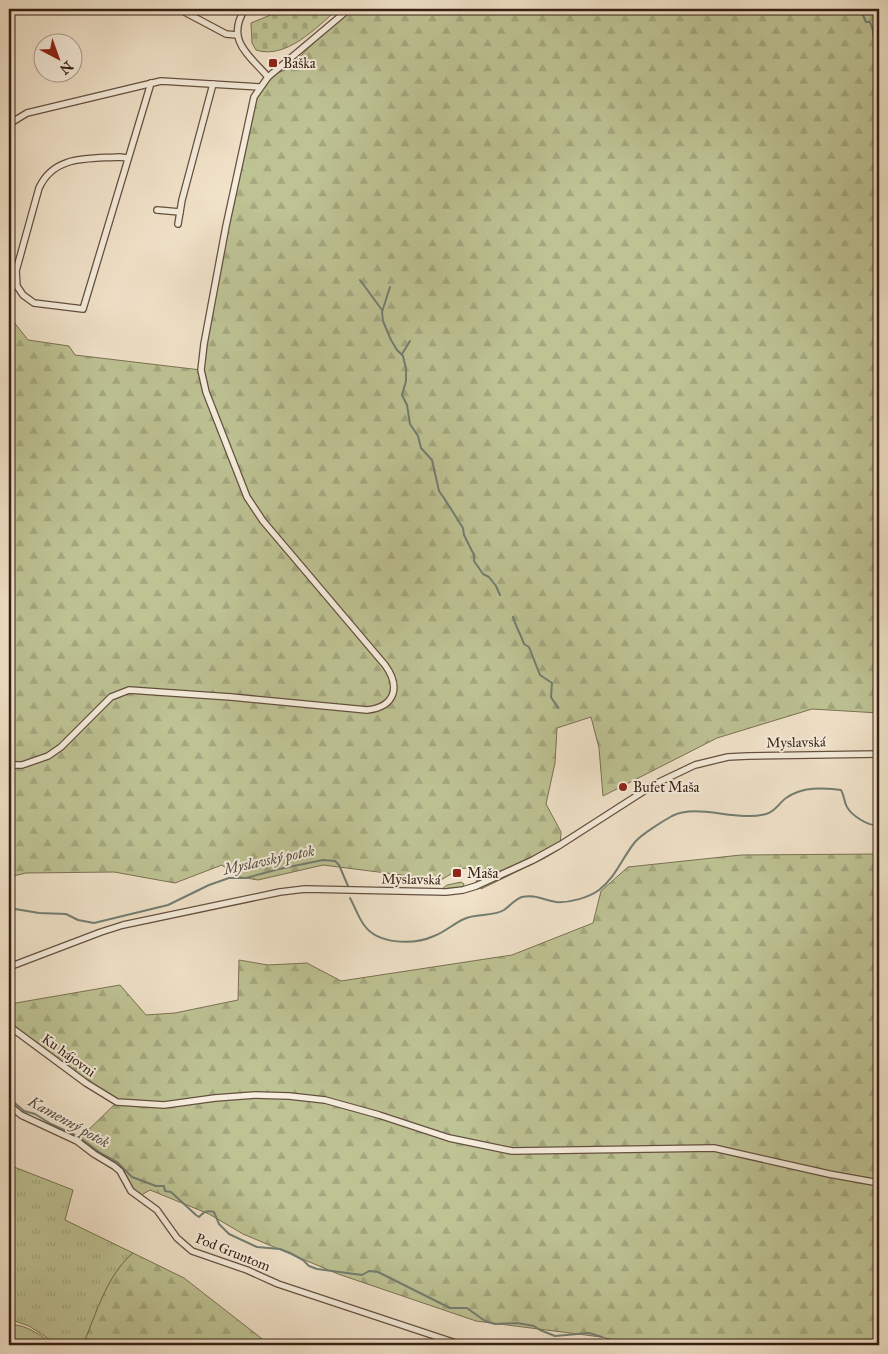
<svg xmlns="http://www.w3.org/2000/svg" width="888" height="1354" font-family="'IM FELL Great Primer',serif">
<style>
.grass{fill:url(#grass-tufts);stroke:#7a7153}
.forest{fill:url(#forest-firs);stroke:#7a7153}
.cemetery{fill:url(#cemetery-stones);stroke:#7a7153}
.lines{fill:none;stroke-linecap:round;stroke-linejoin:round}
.stream{stroke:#727e73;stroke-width:2}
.minor-casing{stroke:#645040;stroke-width:8}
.minor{stroke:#f6eddd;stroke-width:5.5}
.poi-dot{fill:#8f2418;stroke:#f6eddd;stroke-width:2}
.labels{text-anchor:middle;stroke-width:4;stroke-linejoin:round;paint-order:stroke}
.poi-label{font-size:14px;fill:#351f12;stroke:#f6eddd;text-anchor:start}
.street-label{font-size:14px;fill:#351f12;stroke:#f6eddd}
.water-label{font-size:15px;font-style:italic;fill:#544f43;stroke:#f6eddd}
</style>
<defs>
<pattern id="grass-tufts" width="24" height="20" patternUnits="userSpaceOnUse" patternTransform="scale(1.25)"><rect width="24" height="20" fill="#bec394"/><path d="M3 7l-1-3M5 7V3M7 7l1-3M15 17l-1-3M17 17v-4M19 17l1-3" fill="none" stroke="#a4a77f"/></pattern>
<pattern id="forest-firs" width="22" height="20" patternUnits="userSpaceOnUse" patternTransform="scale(1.25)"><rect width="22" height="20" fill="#bec394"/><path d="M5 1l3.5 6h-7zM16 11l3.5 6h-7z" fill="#a4a77f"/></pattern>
<pattern id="cemetery-stones" width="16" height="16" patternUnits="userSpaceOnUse" patternTransform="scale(1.25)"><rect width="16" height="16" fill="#bec394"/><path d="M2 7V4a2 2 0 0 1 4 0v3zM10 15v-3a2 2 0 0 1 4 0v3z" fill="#a4a77f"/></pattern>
</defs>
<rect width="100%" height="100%" fill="#f1e3ca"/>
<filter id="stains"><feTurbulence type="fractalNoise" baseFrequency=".004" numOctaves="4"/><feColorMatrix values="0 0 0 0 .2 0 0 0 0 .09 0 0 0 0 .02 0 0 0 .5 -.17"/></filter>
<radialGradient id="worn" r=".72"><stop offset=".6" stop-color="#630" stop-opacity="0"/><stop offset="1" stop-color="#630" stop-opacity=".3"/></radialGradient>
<g class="grass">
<path d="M461,882L464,884L463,887L442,889L447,885Z"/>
<path d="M9,1165L73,1190L65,1220L133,1253C107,1275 96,1314 83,1345H58L29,1326L15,1321L9,1315Z"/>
<path d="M9,1325C25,1323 41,1336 54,1345H9Z"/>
</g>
<g class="forest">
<path d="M349,9H879V713L812,709L717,738L603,796L599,748L591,717L557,728L555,763L546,804L561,832L560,849L545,858L481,889L472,871L466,868L459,869L441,880L323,865L258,880L235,876L222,865L175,883L114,872L26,873L9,877V316L28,340L69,346L75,355L201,370L254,97L268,77L285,70L299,58L332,23Z"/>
<path d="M879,854V1345H635L601,1337L476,1321L338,1274L243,1234L209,1214L150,1190L138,1197L117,1168L77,1141L117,1102L9,1027V1006L10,1004L120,985L146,1015L175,1013L238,1000L239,960L268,965L307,963L341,981L512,955L593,923L601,891L628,867L741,855Z"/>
<path d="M133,1253L184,1278L270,1345H83C96,1314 107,1275 133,1253Z"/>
</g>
<path class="cemetery" d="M285,9H338C317,27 286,60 256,50L252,43L251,23Z"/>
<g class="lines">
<g class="stream">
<path d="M856,9L862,13L866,22H870C872,27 874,31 873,36L877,43C874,53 873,57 879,65"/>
<path d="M360,280L382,310"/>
<path d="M390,287L382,312L383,321L391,340L397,350L403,356L406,369V381L402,395L407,405L410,424L418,436L421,448L432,460L439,491L444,498L463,528L464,535L474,555V561L483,574L489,577L496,586L500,595"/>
<path d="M402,354L410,341"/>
<path d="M513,617C516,627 521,635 524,644L529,647L540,675L552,683L551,697L558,708"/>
<path d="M350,898C355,907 358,917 364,925C378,945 414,945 434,936C445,932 453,924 464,919C476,913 492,917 504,910C510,906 515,899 522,897C534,894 544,900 556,902C569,903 588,898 599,890C616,877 622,858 635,842C642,834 663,821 672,816C697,803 737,822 766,814C775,812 779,803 786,798C803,786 822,788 841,790C844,795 844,800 846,805C850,815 869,827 879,825"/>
<path d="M9,908L39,913L66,914L78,920L94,923L168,905L209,885L229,878H246L279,869L323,860L335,861L339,865L348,886"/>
<path d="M9,1098L24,1111L35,1114L51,1124L79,1137L99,1152L117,1162L132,1177L156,1186H164L165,1191L171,1192L196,1215L199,1217C204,1212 206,1210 214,1212L219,1224L229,1234L257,1247L280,1249L290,1253L303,1260L309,1266L317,1269L362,1275L369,1271L378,1272L450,1308H467L485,1321L495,1324L517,1323L534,1326L540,1330L555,1336L589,1333L602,1337"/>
</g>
<g class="minor-casing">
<g id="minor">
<path d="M179,9L226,34L237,35"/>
<path d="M245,9C225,40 249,55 268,77"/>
<path d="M9,124L27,113L161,81L260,87"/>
<path d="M128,158L119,157C88,159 54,155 39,188L16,271L17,286L23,295L34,303L83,309L151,83"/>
<path d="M157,210L180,212"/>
<path d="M178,224L182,200L213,84"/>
<path d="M9,765H22L48,756L61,747L111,697L129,690L231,697L367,710C395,707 401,687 385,665L263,521L247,497L206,392L201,370L204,344L226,226L254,97L268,77L349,9"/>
<path d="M9,967L101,932L123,925L280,892L305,889L446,892L463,890L476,886L533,860L560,845L655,784L695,765L728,757L748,756L879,754"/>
<path d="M9,1026L86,1083L117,1102L164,1105L215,1098L255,1095L289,1096L325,1100L379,1115L449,1138L512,1151L714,1148L829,1174L879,1183"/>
<path d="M9,1105L21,1115L77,1141L94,1154L114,1166L120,1171L131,1191L157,1210L177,1238L192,1251L247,1270L278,1284L462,1345"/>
</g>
</g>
<use href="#minor" class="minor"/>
</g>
<g class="poi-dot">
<rect x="268" y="58" width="10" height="10" rx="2.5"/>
<circle cx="623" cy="787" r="5"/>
<rect x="452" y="868" width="10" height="10" rx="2.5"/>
</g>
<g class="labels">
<g class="poi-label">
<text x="283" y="68">Baška</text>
<text x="633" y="792">Bufet Maša</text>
<text x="467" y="878">Maša</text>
</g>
<g class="street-label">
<text transform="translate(796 742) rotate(-1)" y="5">Myslavská</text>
<text transform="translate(411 879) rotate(1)" y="5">Myslavská</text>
<text transform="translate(69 1055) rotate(36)" y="5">Ku hájovni</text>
<text transform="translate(233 1252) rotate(22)" y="5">Pod Gruntom</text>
</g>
<g class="water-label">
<text transform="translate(269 860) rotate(-12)" y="5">Myslavský potok</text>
<text transform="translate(69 1122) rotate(29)" y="5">Kamenný potok</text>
</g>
</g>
<rect width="888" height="1354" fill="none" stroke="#f1e3ca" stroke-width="30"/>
<rect x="10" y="10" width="868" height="1334" fill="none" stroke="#351f12" stroke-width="2.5"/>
<rect x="15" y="15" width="858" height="1324" fill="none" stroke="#351f12"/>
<g transform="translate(58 58) rotate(139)"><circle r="24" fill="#f6eddd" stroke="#a99b8c"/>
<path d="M0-4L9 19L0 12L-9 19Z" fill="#8f2418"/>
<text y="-8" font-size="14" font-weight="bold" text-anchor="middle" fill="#351f12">N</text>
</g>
<rect width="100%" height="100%" filter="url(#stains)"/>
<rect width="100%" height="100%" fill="url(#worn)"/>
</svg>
